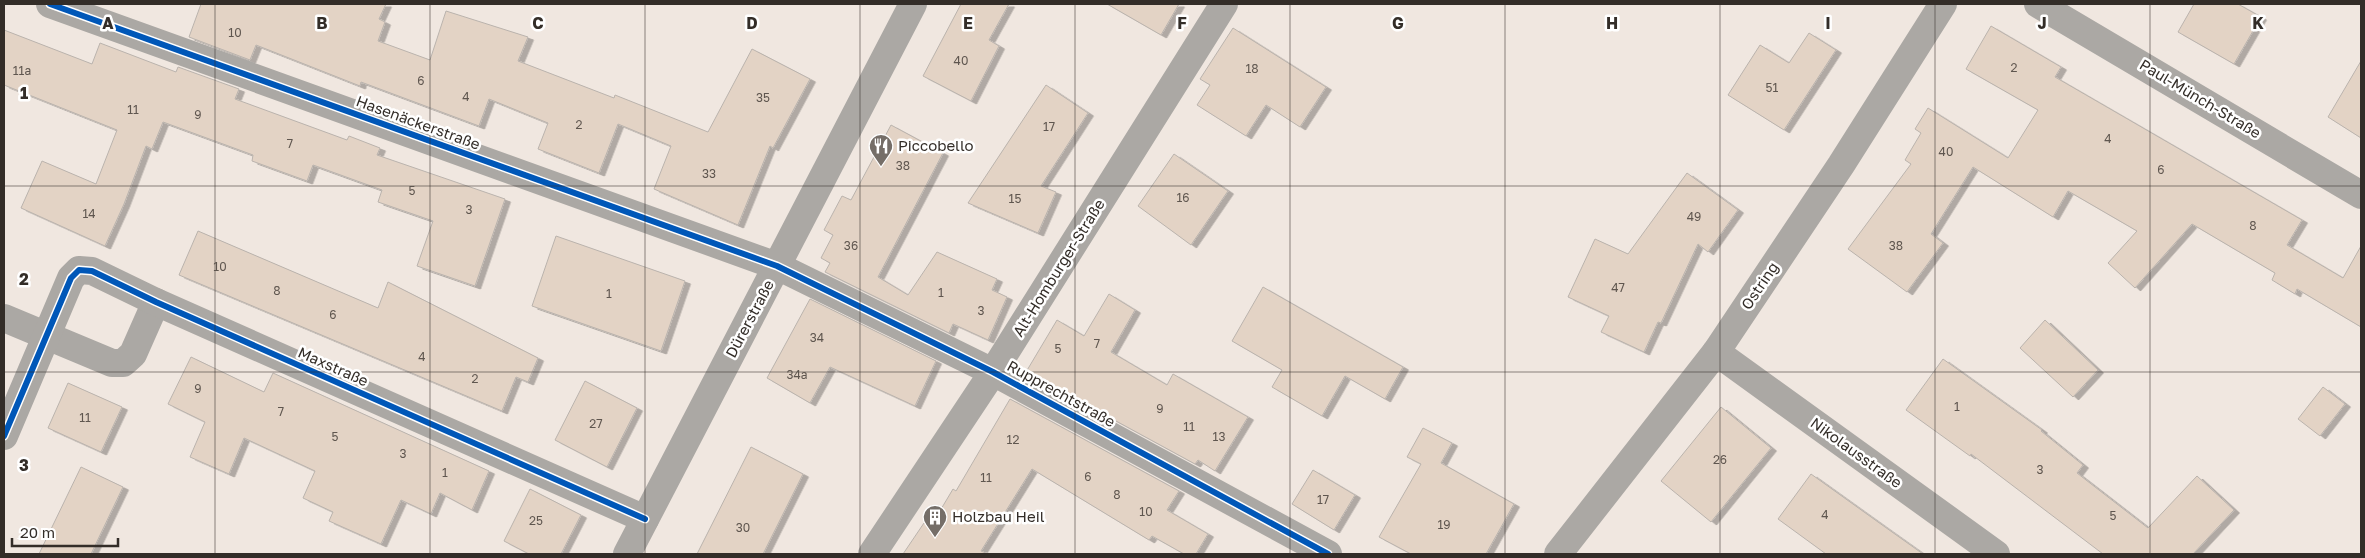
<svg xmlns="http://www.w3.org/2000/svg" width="2365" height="558" font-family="'Golos Text',sans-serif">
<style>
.building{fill:#e3d3c5;stroke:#bab3ad;filter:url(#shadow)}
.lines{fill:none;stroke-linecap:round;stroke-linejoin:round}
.street{stroke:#aba8a4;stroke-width:28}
.cycleway-casing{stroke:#fff;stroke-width:9}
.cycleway{stroke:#0057b8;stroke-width:6}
.grid{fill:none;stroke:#332d28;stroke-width:1;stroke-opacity:0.55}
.labels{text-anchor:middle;stroke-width:5;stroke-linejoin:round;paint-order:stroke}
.number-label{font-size:12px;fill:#5f564f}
.street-label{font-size:15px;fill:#332d28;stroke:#fff}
.poi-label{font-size:15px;fill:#332d28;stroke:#fff;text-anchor:start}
.grid-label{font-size:16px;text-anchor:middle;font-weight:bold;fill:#332d28;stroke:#fff;stroke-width:5;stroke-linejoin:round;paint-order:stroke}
</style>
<defs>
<filter id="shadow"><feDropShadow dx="5.5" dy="3" stdDeviation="0" flood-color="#0004"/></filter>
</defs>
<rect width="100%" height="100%" fill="#f0e7e0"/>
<g class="building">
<path d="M201,4H386L379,19L385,22L378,41L430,60L446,11L528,37L518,61L614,98L615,95L708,132L752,49L810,79L773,148L770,146L738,225L654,189L671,146L618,124L599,173L538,149L548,123L489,99L479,126L361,82L360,86L256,45L250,60L189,37Z"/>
<path d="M961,4H1009L989,40L999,46L971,101L923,76Z"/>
<path d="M1107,4H1179L1161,35Z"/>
<path d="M2194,4H2238L2261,17L2234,64L2178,32Z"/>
<path d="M1991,26L2061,67L2055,77L2302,220L2287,245L2343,278L2361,246V327L2297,289L2295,294L2272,280L2275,273L2192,224L2135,288L2108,263L2137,231L2068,191L2053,217L1973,167L1931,234L1943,243L1907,292L1848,249L1911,164L1905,160L1921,133L1915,129L1928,108L2008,158L2038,110L1966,69Z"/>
<path d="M1233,28L1326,87L1300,127L1266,105L1246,136L1197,105L1210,85L1200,79Z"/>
<path d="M4,30L92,64L100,43L176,72L178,67L239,89L235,99L347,140L349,136L380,148L377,155L505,199L475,286L417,266L433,221L378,202L382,190L313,165L307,181L252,161L253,155L163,122L152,149L146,146L124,204L105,246L21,208L42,161L96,184L117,130L4,85Z"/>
<path d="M1809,33L1836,50L1784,130L1728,95L1760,45L1789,63Z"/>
<path d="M2361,61V138L2328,117Z"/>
<path d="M1046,85L1088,113L1041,186L1056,192L1038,233L968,203Z"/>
<path d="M891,125L943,153L878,277L908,295L937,252L997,279L992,290L1007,297L988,340L953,324L949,333L825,272L830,263L821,258L833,235L824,230L842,196L851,200Z"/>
<path d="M1174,154L1228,191L1191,245L1138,206Z"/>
<path d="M1687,173L1738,210L1708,252L1698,244L1661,323L1658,322L1644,352L1601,332L1609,316L1568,297L1595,239L1628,254Z"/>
<path d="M198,231L378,308L388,282L538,358L528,382L516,377L502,411L179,275Z"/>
<path d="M556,236L685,281L661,351L532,306Z"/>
<path d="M1263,287L1403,367L1385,399L1345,376L1322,416L1272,387L1282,370L1232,341Z"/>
<path d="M1109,294L1135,310L1111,352L1167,385L1173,374L1248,417L1215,471L1198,460L1195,464L1026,372L1057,320L1084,336Z"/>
<path d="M810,299L936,361L915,406L830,367L810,403L767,378Z"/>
<path d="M2045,320L2098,370L2073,397L2020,348Z"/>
<path d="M191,357L264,392L273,373L489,471L472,510L440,493L431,514L401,500L381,544L329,521L333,512L303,498L315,471L244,438L229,474L190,457L205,422L168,404Z"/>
<path d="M1943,359L2042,430L2041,431L2083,465L2077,473L2148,528L2197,476L2234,510L2193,554H2103L1971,454L1970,456L1906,410Z"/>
<path d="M585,381L637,408L607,467L555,440Z"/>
<path d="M68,383L122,407L101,452L48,428Z"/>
<path d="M2323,387L2345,404L2320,436L2298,419Z"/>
<path d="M1010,399L1179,491L1167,510L1208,534L1196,554H1184L1152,536L1149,540L1032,469L981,551L988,554H903L924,523L931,526L953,489L956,491Z"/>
<path d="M1721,407L1771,448L1711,522L1661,481Z"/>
<path d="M1423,428L1452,443L1441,463L1514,504L1486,554H1411L1379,537L1421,464L1407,457Z"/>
<path d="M751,447L803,474L763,554H697Z"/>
<path d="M81,467L123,487L91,554H39Z"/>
<path d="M1313,470L1355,495L1334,530L1292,504Z"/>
<path d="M1811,474L1885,527L1923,554H1826L1778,519Z"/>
<path d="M530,489L581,515L561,554H529L504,541Z"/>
</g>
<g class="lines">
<g class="street">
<path d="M50,4L777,266L993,372L1328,554"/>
<path d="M2038,4L2361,195"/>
<path d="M4,318L112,363H123L133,354L156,302"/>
<path d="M1716,352L1996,554"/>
<path d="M4,436L71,278L79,270L92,271L156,302L645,519"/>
<path d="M627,554L913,4"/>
<path d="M872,554L993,372L1224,4"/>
<path d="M1558,554L1716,352L1841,165L1943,4"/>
</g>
<g class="cycleway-casing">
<g id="cycleway">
<path d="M50,4L777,266L993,372L1328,554"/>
<path d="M4,436L71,278L79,270L92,271L156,302L645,519"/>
</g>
</g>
<use href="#cycleway" class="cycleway"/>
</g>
<path class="grid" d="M215,4V554M430,4V554M645,4V554M860,4V554M1075,4V554M1290,4V554M1505,4V554M1720,4V554M1935,4V554M2150,4V554M4,186H2361M4,372H2361"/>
<defs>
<g id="restaurant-pin" transform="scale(1.25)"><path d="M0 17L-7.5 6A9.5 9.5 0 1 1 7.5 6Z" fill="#756e68" stroke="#fff"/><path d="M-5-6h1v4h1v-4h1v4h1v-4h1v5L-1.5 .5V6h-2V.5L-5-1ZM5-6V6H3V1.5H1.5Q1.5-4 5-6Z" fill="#fff"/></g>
<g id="building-pin" transform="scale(1.25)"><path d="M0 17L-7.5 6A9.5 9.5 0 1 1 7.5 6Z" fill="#756e68" stroke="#fff"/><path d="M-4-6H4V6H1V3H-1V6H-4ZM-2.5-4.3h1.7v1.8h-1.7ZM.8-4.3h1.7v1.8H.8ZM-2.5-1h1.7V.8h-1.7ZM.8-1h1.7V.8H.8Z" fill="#fff"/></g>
</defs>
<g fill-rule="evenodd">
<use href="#restaurant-pin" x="881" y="146"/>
<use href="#building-pin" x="935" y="517"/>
</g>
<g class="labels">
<g class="number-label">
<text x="235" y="37">10</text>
<text x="961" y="65">40</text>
<text x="2014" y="72">2</text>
<text x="1252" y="73">18</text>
<text x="22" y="75">11a</text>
<text x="421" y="85">6</text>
<text x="1772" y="92">51</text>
<text x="466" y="101">4</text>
<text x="763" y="102">35</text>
<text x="133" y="114">11</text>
<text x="198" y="119">9</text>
<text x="579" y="129">2</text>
<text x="1049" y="131">17</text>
<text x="2108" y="143">4</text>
<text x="290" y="148">7</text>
<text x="1946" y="156">40</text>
<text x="903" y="170">38</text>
<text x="2161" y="174">6</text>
<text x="709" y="178">33</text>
<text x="412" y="195">5</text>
<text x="1183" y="202">16</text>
<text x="1015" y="203">15</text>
<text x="469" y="214">3</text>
<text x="89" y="218">14</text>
<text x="1694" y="221">49</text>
<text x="2253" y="230">8</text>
<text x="851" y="250">36</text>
<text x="1896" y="250">38</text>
<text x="220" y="271">10</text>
<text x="1618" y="292">47</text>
<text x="277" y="295">8</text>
<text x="941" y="297">1</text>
<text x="609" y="298">1</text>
<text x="981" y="315">3</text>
<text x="333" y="319">6</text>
<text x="817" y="342">34</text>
<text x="1097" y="348">7</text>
<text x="1058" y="353">5</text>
<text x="422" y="361">4</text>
<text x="797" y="379">34a</text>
<text x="475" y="383">2</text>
<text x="198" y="393">9</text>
<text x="1957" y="411">1</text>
<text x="1160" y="413">9</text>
<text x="281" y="416">7</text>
<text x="85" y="422">11</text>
<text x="596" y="428">27</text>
<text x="1189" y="431">11</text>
<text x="335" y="441">5</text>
<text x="1219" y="441">13</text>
<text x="1013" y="444">12</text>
<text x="403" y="458">3</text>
<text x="1720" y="464">26</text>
<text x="2040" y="474">3</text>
<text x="445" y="477">1</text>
<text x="1088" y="481">6</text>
<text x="986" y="482">11</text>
<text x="1117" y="499">8</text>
<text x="1323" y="504">17</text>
<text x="1146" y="516">10</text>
<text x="1825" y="519">4</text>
<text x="2113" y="520">5</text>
<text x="536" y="525">25</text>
<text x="1444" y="529">19</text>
<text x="743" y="532">30</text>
</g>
<g class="street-label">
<text transform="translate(2200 99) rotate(31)" y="5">Paul-Münch-Straße</text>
<text transform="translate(418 123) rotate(20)" y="5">Hasenäckerstraße</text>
<text transform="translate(1059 268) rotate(-58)" y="5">Alt-Homburger-Straße</text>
<text transform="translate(1760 286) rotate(-56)" y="5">Ostring</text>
<text transform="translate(750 319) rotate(-62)" y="5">Dürerstraße</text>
<text transform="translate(333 367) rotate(24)" y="5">Maxstraße</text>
<text transform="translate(1061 394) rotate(29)" y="5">Rupprechtstraße</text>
<text transform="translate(1856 453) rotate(36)" y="5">Nikolausstraße</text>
</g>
<g class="poi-label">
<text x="898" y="151">Piccobello</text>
<text x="952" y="522">Holzbau Heil</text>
</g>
</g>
<g class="grid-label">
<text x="108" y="29">A</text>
<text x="322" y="29">B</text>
<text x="538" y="29">C</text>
<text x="752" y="29">D</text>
<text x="968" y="29">E</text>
<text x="1182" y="29">F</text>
<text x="1398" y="29">G</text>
<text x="1612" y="29">H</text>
<text x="1828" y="29">I</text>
<text x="2042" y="29">J</text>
<text x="2258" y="29">K</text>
<text x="24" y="99">1</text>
<text x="24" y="285">2</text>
<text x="24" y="471">3</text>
</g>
<rect width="2365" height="558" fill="none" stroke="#332d28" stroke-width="10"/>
<path d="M12 538v8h106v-8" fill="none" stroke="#332d28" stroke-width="2.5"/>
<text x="20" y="538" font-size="15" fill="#332d28" stroke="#ffffff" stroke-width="4" paint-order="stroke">20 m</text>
</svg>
